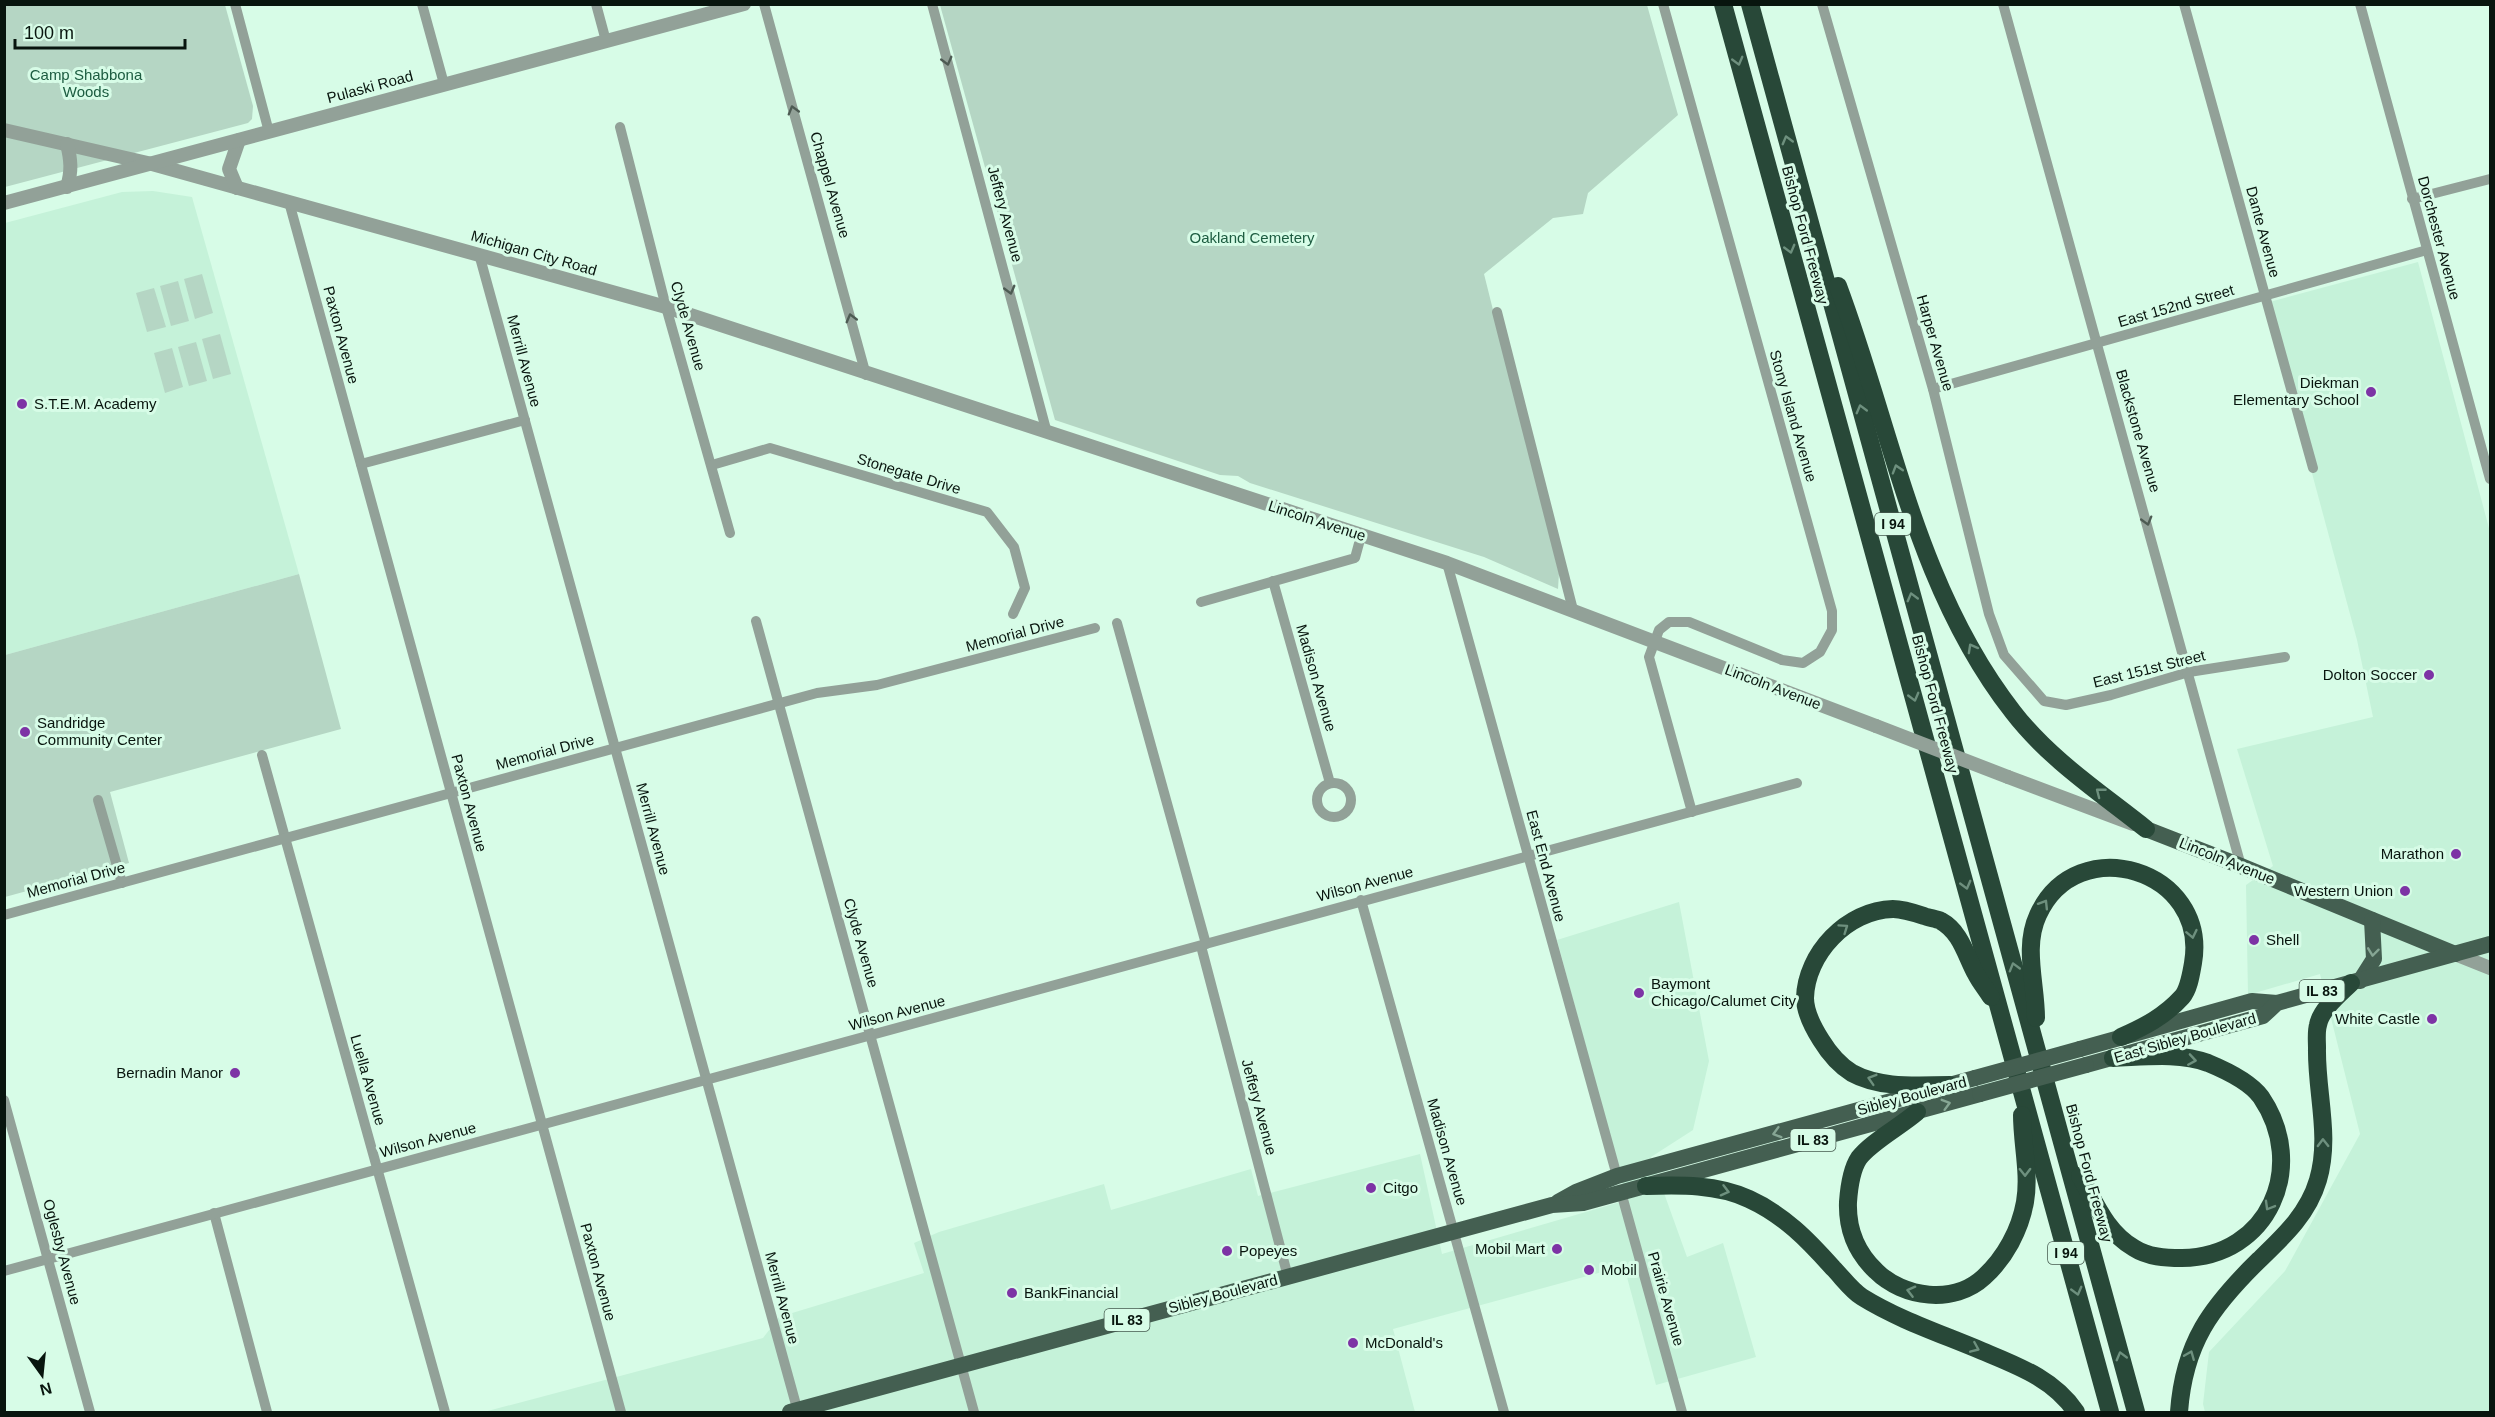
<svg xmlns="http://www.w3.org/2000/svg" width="2495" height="1417" font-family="Arial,sans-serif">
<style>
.built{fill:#c5f2d9}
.green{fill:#b5d6c4}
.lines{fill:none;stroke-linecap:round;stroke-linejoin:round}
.minor{stroke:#92a198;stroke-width:10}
.tertiary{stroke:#92a198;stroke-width:14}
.primary{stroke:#445f51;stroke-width:16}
.motorway{stroke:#284838;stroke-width:18}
.tertiary-bridge{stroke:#92a198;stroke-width:14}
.primary-bridge{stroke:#445f51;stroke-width:16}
.oneway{stroke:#4d5b53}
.oneway2{stroke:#6e907e}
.oneway3{stroke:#86a694}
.poi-dot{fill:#7d33a5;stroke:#d7fce7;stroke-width:2}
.labels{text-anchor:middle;stroke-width:6;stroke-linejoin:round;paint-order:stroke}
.shield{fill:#d7fce7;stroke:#465a4f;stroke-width:1.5}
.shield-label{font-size:14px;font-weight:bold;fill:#08150e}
.park-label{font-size:15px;fill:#1c5c40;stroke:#d7fce7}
.street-label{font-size:15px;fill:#08150e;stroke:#d7fce7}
.poi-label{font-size:15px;fill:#08150e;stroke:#d7fce7;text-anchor:start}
</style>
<rect width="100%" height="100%" fill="#d7fce7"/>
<g class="built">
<path d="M153,191L192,197L299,574L5,655V223L122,192Z"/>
<path d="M2418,262L2490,532V1412H2205L2203,1404L2209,1352L2285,1271L2360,1134L2320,974L2248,995L2246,885L2273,866L2237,749L2373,717L2357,640L2266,303Z"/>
<path d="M1679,902L1709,1061L1693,1130L1651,1157L1687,1257L1723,1243L1756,1357L1656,1385L1624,1266L1393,1329L1415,1412H484L763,1338L779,1317L924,1273L914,1243L939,1232L1104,1184L1111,1210L1251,1169L1258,1196L1420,1154L1442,1254L1627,1200L1557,940Z"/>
</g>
<g class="green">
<path d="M5,5H225L253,106L252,119L248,123L5,187Z"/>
<path d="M940,5H1647L1678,115L1588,193L1583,214L1553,218L1484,274L1559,573L1558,589L1484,557L1250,483L1238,476L1220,475L1055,420Z"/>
<path d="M202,274L213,313L195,319L184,279Z"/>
<path d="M178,281L189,321L171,326L160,286Z"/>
<path d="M154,288L166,327L147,332L136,293Z"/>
<path d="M220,334L231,374L213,379L202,339Z"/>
<path d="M196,342L207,381L189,386L178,347Z"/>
<path d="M172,348L183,387L165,393L154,353Z"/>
<path d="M299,574L341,729L110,792L129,863L5,897V655Z"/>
</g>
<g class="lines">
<g class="minor">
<path d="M235,4L269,132"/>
<path d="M422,4L444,84"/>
<path d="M596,4L606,41"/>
<path d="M764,4L866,375"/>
<path d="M932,4L1047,433"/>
<path d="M1663,4L1832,611V630L1820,652L1803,663L1782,660L1689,622H1669L1659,630L1649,657L1692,812"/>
<path d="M1822,4L1933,389L1989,614L2004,655L2044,701L2066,705L2111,695L2189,672L2285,657"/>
<path d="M2003,4L2241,866"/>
<path d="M2184,4L2313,468"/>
<path d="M2360,4L2490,479"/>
<path d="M620,127L666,307L730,533"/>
<path d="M2412,199L2490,179"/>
<path d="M289,202L621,1412"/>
<path d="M479,254L798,1412"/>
<path d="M1497,312L1573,610"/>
<path d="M1933,389L2427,250"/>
<path d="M361,464L525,420"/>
<path d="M712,465L770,448L987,512L1014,547L1025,588L1013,614"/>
<path d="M1447,563L1617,1176"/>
<path d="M1273,581L1330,783"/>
<path d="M1201,602L1355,558L1361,536"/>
<path d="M756,621L974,1412"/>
<path d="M1117,623L1206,944"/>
<path d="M262,755L445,1412"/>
<circle cx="1334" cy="800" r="17"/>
<path d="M98,800L122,883"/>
<path d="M1361,900L1504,1412"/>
<path d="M4,915L817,693L877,685L1095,628"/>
<path d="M1201,946L1288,1277"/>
<path d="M4,1100L90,1412"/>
<path d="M1621,1192L1682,1412"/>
<path d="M214,1213L267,1412"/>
<path d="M4,1271L1797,783"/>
</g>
<g class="tertiary">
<path d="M4,130L152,164L666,307L1447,563L1876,726"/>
<path d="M67,187C72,171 71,160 67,144"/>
<path d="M237,188L229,169L239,140"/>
<path d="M4,203L744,4"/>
<path d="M2008,777L2133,824"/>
<path d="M2455,954L2490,968"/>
</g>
<g class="primary">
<path d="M2146,829L2241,866L2455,954"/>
<path d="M2360,981L2374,959L2372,920"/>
<path d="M2080,1049L2252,1001L2277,1003"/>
<path d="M2086,1065L2263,1016L2277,1003L2490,944"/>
<path d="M1558,1202L1576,1192L1617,1176L1975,1078"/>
<path d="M790,1412L1552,1205L1583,1203L1980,1094"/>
</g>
<g class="motorway">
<path d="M1723,4L2110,1412"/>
<path d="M1750,4L2136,1412"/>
<path d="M1838,286C1892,430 1916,588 2013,712C2049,759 2101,793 2146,829"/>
<path d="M2036,1018C2036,984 2023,947 2038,915C2077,829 2209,870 2193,963C2191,974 2189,989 2182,997C2165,1016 2144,1027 2121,1037"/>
<path d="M1950,1085C1919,1085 1881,1089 1852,1073C1839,1065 1829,1053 1821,1040C1814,1029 1805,1012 1805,998C1806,954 1847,910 1893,909C1903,909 1915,913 1924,916C1929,918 1937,919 1941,921C1961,932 1966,956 1976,974C1980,982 1986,989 1991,997"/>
<path d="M1917,1112C1901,1126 1871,1142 1859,1158C1851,1170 1849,1188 1848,1202C1847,1229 1856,1252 1876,1271C1903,1298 1954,1305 1984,1277C2005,1258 2020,1230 2025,1202C2030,1174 2022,1144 2022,1115"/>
<path d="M2080,1176C2095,1202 2106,1232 2134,1248C2148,1257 2165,1258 2182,1258C2269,1257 2308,1166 2261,1097C2250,1082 2225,1070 2208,1063C2179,1052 2143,1057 2113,1058"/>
<path d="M1646,1186C1680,1185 1717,1184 1749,1199C1784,1215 1808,1240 1833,1268C1842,1277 1851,1290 1862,1297C1899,1320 1942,1334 1982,1351C2018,1366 2054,1379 2076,1412"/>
<path d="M2179,1412C2184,1343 2211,1307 2259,1260C2284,1236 2308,1214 2318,1180C2331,1136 2316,1092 2317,1048C2317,1041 2316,1032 2318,1025C2321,1009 2340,994 2351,983"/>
</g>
<path class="tertiary-bridge" d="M1876,726L2008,777"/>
<g class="primary-bridge">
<path d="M1975,1078L2080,1049"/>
<path d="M1980,1094L2086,1065"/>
</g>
</g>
<defs><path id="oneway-chevron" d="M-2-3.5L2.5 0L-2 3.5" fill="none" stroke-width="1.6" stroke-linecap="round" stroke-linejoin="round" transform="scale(1.5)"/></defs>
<g class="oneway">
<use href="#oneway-chevron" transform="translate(947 61) rotate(75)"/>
<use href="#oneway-chevron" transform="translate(793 110) rotate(-106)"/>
<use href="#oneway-chevron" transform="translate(1010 290) rotate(75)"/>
<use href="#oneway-chevron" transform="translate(851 318) rotate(-105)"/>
<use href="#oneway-chevron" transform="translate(2147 521) rotate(74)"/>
</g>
<g class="oneway2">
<use href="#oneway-chevron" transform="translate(1738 61) rotate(75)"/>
<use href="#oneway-chevron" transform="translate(1787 140) rotate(-105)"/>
<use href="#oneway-chevron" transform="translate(1790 249) rotate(75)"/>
<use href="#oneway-chevron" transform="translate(1861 409) rotate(-105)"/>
<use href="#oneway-chevron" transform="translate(1897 469) rotate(-107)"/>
<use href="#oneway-chevron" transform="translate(1912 597) rotate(-105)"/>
<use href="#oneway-chevron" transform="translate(1972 648) rotate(-119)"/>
<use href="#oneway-chevron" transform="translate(1914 697) rotate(75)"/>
<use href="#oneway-chevron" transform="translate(2100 792) rotate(-142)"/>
<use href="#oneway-chevron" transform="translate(1966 885) rotate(75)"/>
<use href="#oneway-chevron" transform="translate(2044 904) rotate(-58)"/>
<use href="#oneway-chevron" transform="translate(1844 928) rotate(-35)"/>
<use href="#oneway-chevron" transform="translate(2192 934) rotate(78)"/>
<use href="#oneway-chevron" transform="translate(2014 967) rotate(-106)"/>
<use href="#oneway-chevron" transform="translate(2192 1060) rotate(9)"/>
<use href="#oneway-chevron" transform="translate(1872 1079) rotate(-163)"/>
<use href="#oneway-chevron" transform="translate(2323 1143) rotate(-91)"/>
<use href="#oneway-chevron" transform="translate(2025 1172) rotate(89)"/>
<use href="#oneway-chevron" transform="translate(1725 1191) rotate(15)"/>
<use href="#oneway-chevron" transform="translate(2269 1206) rotate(120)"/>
<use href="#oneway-chevron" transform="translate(1911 1291) rotate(-166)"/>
<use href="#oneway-chevron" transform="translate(2077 1291) rotate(75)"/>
<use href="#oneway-chevron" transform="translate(1975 1348) rotate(23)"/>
<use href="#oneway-chevron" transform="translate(2190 1355) rotate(-68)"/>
<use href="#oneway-chevron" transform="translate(2121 1356) rotate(-105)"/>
</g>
<g class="oneway3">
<use href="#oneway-chevron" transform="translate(2373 952) rotate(97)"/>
<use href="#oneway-chevron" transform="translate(1946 1104) rotate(-16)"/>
<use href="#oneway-chevron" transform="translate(1777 1133) rotate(164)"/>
</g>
<g class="poi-dot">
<circle cx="2371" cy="392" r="6"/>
<circle cx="22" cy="404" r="6"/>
<circle cx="2429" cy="675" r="6"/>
<circle cx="25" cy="732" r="6"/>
<circle cx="2456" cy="854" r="6"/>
<circle cx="2405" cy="891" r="6"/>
<circle cx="2254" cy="940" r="6"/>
<circle cx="1639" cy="993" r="6"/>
<circle cx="2432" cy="1019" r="6"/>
<circle cx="235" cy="1073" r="6"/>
<circle cx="1371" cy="1188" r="6"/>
<circle cx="1557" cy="1249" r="6"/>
<circle cx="1227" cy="1251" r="6"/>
<circle cx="1589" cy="1270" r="6"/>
<circle cx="1012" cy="1293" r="6"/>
<circle cx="1353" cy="1343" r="6"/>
</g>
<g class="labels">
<g class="shield">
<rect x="1875" y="513" width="36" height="22" rx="4.5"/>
<rect x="2299.5" y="980" width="45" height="22" rx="4.5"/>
<rect x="1790.5" y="1129" width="45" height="22" rx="4.5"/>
<rect x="2048" y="1242" width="36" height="22" rx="4.5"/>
<rect x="1104.5" y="1309" width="45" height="22" rx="4.5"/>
</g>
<g class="shield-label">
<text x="1893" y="529">I 94</text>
<text x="2322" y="996">IL 83</text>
<text x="1813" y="1145">IL 83</text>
<text x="2066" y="1258">I 94</text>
<text x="1127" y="1325">IL 83</text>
</g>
<g class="park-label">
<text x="86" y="80">Camp Shabbona<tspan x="86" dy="17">Woods</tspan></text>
<text x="1252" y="243">Oakland Cemetery</text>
</g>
<g class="street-label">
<text transform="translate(370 87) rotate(-15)" y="5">Pulaski Road</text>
<text transform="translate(830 185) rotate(74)" y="5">Chappel Avenue</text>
<text transform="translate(1005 214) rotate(75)" y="5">Jeffery Avenue</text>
<text transform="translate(2263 232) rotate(75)" y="5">Dante Avenue</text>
<text transform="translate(1805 235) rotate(75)" y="5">Bishop Ford Freeway</text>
<text transform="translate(2439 238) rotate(75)" y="5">Dorchester Avenue</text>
<text transform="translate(534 253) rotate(16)" y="5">Michigan City Road</text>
<text transform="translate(2176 306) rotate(-16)" y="5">East 152nd Street</text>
<text transform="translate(688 326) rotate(74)" y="5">Clyde Avenue</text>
<text transform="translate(341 335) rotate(75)" y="5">Paxton Avenue</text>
<text transform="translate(1935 343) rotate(74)" y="5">Harper Avenue</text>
<text transform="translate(524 361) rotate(75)" y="5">Merrill Avenue</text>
<text transform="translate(1793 416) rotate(74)" y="5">Stony Island Avenue</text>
<text transform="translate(2138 431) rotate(74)" y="5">Blackstone Avenue</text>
<text transform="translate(909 474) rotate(17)" y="5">Stonegate Drive</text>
<text transform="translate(1317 521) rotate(18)" y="5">Lincoln Avenue</text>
<text transform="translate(1015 634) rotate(-15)" y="5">Memorial Drive</text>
<text transform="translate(2149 669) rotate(-14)" y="5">East 151st Street</text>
<text transform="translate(1316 678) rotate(74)" y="5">Madison Avenue</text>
<text transform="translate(1773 687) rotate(21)" y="5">Lincoln Avenue</text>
<text transform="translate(1935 704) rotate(75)" y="5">Bishop Ford Freeway</text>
<text transform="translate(545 752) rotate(-15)" y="5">Memorial Drive</text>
<text transform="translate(469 803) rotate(75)" y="5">Paxton Avenue</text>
<text transform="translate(653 829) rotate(75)" y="5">Merrill Avenue</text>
<text transform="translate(2227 861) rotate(22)" y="5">Lincoln Avenue</text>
<text transform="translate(1546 866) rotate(75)" y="5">East End Avenue</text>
<text transform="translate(76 880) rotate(-15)" y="5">Memorial Drive</text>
<text transform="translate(1365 884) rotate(-15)" y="5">Wilson Avenue</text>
<text transform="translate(861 943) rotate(74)" y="5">Clyde Avenue</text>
<text transform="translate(897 1013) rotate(-15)" y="5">Wilson Avenue</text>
<text transform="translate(2185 1038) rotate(-16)" y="5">East Sibley Boulevard</text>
<text transform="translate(368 1080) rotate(74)" y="5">Luella Avenue</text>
<text transform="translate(1912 1096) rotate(-15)" y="5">Sibley Boulevard</text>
<text transform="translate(1259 1107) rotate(75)" y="5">Jeffery Avenue</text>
<text transform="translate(428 1140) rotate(-15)" y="5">Wilson Avenue</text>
<text transform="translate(1447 1152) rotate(74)" y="5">Madison Avenue</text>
<text transform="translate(2089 1173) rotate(75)" y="5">Bishop Ford Freeway</text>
<text transform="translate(62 1252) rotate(75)" y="5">Oglesby Avenue</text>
<text transform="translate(598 1272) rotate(75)" y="5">Paxton Avenue</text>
<text transform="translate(1223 1294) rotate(-15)" y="5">Sibley Boulevard</text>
<text transform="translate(782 1298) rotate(75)" y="5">Merrill Avenue</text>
<text transform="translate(1666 1299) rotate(74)" y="5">Prairie Avenue</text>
</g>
<g class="poi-label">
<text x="2359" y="388" text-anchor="end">Diekman<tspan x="2359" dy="17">Elementary School</tspan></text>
<text x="34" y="409">S.T.E.M. Academy</text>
<text x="2417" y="680" text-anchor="end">Dolton Soccer</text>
<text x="37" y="728">Sandridge<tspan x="37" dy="17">Community Center</tspan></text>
<text x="2444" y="859" text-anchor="end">Marathon</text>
<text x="2393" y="896" text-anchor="end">Western Union</text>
<text x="2266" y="945">Shell</text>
<text x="1651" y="989">Baymont<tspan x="1651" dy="17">Chicago/Calumet City</tspan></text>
<text x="2420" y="1024" text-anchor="end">White Castle</text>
<text x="223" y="1078" text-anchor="end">Bernadin Manor</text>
<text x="1383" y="1193">Citgo</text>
<text x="1545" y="1254" text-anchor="end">Mobil Mart</text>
<text x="1239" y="1256">Popeyes</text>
<text x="1601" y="1275">Mobil</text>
<text x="1024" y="1298">BankFinancial</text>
<text x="1365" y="1348">McDonald's</text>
</g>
</g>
<rect width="2495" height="1417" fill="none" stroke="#08150e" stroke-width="12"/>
<g transform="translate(42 1375) rotate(165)" stroke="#d7fce7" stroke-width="4.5" paint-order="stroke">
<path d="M0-4.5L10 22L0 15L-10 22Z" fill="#08150e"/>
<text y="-9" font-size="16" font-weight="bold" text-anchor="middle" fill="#08150e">N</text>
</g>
<path d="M15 39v9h170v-9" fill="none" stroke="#08150e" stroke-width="3"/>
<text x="24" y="39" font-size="18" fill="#08150e" stroke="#d7fce7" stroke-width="4.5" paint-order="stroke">100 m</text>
</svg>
